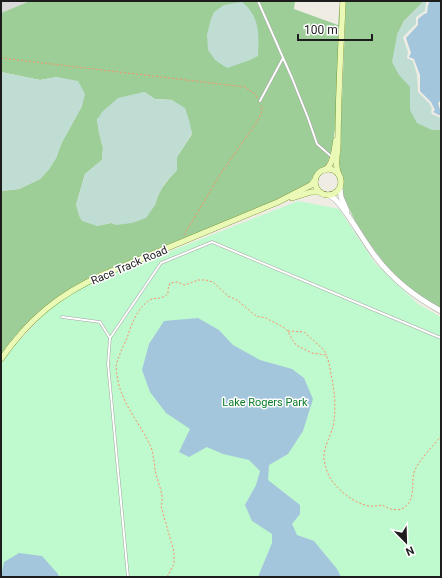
<svg xmlns="http://www.w3.org/2000/svg" width="442" height="578" font-family="Roboto,sans-serif">
<style>
.residential{fill:#dbdada}
.forest{fill:#9ece97;fill-rule:evenodd}
.wetland{fill:#c0ddd4}
.park{fill:#bff9ce}
.water{fill:#a3c6dd}
.lines{fill:none;stroke-linecap:round;stroke-linejoin:round}
.service-casing{stroke:#a4a4a4;stroke-width:3}
.tertiary-casing{stroke:#a4a4a4;stroke-width:6}
.secondary-casing{stroke:#557404;stroke-width:6}
.path{stroke:#fa9068;stroke-width:1;stroke-dasharray:2 2;stroke-linecap:butt}
.service{stroke:#fff;stroke-width:2}
.tertiary{stroke:#fff;stroke-width:5}
.secondary{stroke:#eafab6;stroke-width:5.5}
.labels{text-anchor:middle;stroke-width:3;stroke-linejoin:round;paint-order:stroke}
.street-label{font-size:11px;fill:#1d1d1d;stroke:#fff}
.park-label{font-size:11px;fill:#0b7c28;stroke:#fff}
</style>
<rect width="100%" height="100%" fill="#efede3"/>
<path class="residential" d="M1,1H30L1,13Z"/>
<g class="forest">
<path d="M30,1H295L294,9L338,25L340,1L336,124L331,153L328,161L326,165L317,171L309,183L275,201L101,272C58,292 28,316 1,354V191L19,189L40,179L49,169L56,158L62,142L82,106L57,77L40,80L1,72V13ZM144,92L155,99L172,100L192,134L177,157V170C166,182 159,189 155,205L111,223L97,226L76,205L85,174L102,160L103,148L99,132L97,119Z"/>
<path d="M346,1H424L404,21L397,35L410,87L432,130H441V308L428,301L403,283L387,267L370,244L355,221L343,196V189L344,181L339,169V164L341,146V124Z"/>
</g>
<g class="wetland">
<path d="M424,1H428L426,3L425,11L416,17V24L404,36L403,38L408,52L407,58L413,61L417,75L418,92L430,104L432,109L431,112L432,114L441,118V130H432L417,123L410,110V87L399,75L392,62L397,35L404,21Z"/>
<path d="M242,2C260,16 259,35 258,56L250,60L227,68L215,60L208,50L207,35L211,19L214,12L224,5Z"/>
<path d="M1,72L40,80L57,77L78,81L85,94L82,106L62,142L56,158L49,169L40,179L19,189L1,191Z"/>
<path d="M144,92L155,99L172,100L185,108L189,120L192,133L177,157V170L164,184L157,198L155,205L146,218L132,223L116,225L111,223L97,226L82,221L79,216L76,205L85,174L102,160L103,148L99,132L97,120L102,112L118,98Z"/>
</g>
<path class="park" d="M298,201L339,209L375,263L418,304L441,317V577H1V364L15,345L48,310L87,284Z"/>
<g class="water">
<path d="M430,1H441V100L438,103L441,113V116L433,112L435,110L431,102L420,91V75L414,59L409,57L411,53L406,38L418,25V19L424,14L427,13L428,5Z"/>
<path d="M198,318L219,330L233,345L260,360L292,369L304,378L313,399L303,431L288,454L269,465L268,480L300,505V514L292,524L297,535L314,541L337,569L341,577H258L272,543V534L252,521L245,505L256,485L260,471L249,460L223,454L207,447L189,457L179,452L190,429L166,413L150,392L142,370L149,344L164,321Z"/>
<path d="M19,553L42,556L58,574L59,577H1L4,562Z"/>
</g>
<g class="lines">
<g class="service-casing">
<g id="service">
<path d="M258,1L292,78L308,118L317,144L332,157"/>
<path d="M260,101L283,58"/>
<path d="M62,317L100,322L110,338"/>
<path d="M128,577L108,364L110,338L161,263L212,242L441,338"/>
</g>
</g>
<g class="tertiary-casing">
<g id="tertiary">
<path d="M340,188L341,197L347,211"/>
<path d="M329,195C336,199 340,204 344,210C355,225 364,241 375,256C393,280 415,297 441,311"/>
</g>
</g>
<g class="secondary-casing">
<g id="secondary">
<circle cx="328" cy="182" r="13"/>
<path d="M325,170C334,163 334,150 336,140"/>
<path d="M339,175C334,163 338,154 338,142C338,95 341,48 343,1"/>
<path d="M292,198L311,192H319"/>
<path d="M1,359C29,319 58,295 102,275L278,202L311,185L315,180"/>
</g>
</g>
<g class="path">
<path d="M1,58L245,87L255,94L258,99"/>
<path d="M184,235L221,173L257,122L262,111L261,105"/>
<path d="M288,331L304,332L323,349L327,355"/>
<path d="M167,577L174,564V552L161,506C165,496 158,484 156,474C154,465 154,455 151,447C140,423 120,402 117,375C117,373 116,369 116,366C118,357 123,347 127,338C131,326 136,311 146,303C153,296 156,300 163,297C165,297 166,295 168,294V289L170,283L177,282L185,285L198,280H206L213,282L228,296L237,300L256,316L266,318L283,327L288,331L290,336L296,345L312,353L326,355C330,363 330,371 332,379C335,395 336,411 333,427C330,437 323,449 324,459C325,467 328,476 333,482C342,494 361,508 376,506C378,506 380,505 382,505C384,506 386,507 388,508C393,510 400,511 405,507C417,497 410,481 415,470C419,460 434,445 441,436"/>
</g>
<use href="#service" class="service"/>
<use href="#tertiary" class="tertiary"/>
<use href="#secondary" class="secondary"/>
</g>
<g class="labels">
<g class="street-label">
<text transform="translate(129 265) rotate(-23)" y="4">Race Track Road</text>
</g>
<g class="park-label">
<text x="265" y="406">Lake Rogers Park</text>
</g>
</g>
<rect width="442" height="578" fill="none" stroke="#1d1d1d" stroke-width="4"/>
<g transform="translate(406 542) rotate(157)" stroke="#ffffff" stroke-width="3" paint-order="stroke">
<path d="M0-3L7 15L0 10L-7 15Z" fill="#1d1d1d"/>
<text y="-6" font-size="11" font-weight="bold" text-anchor="middle" fill="#1d1d1d">N</text>
</g>
<path d="M298 34v6h74v-6" fill="none" stroke="#1d1d1d" stroke-width="2"/>
<text x="304" y="34" font-size="12" fill="#1d1d1d" stroke="#ffffff" stroke-width="3" paint-order="stroke">100 m</text>
</svg>
